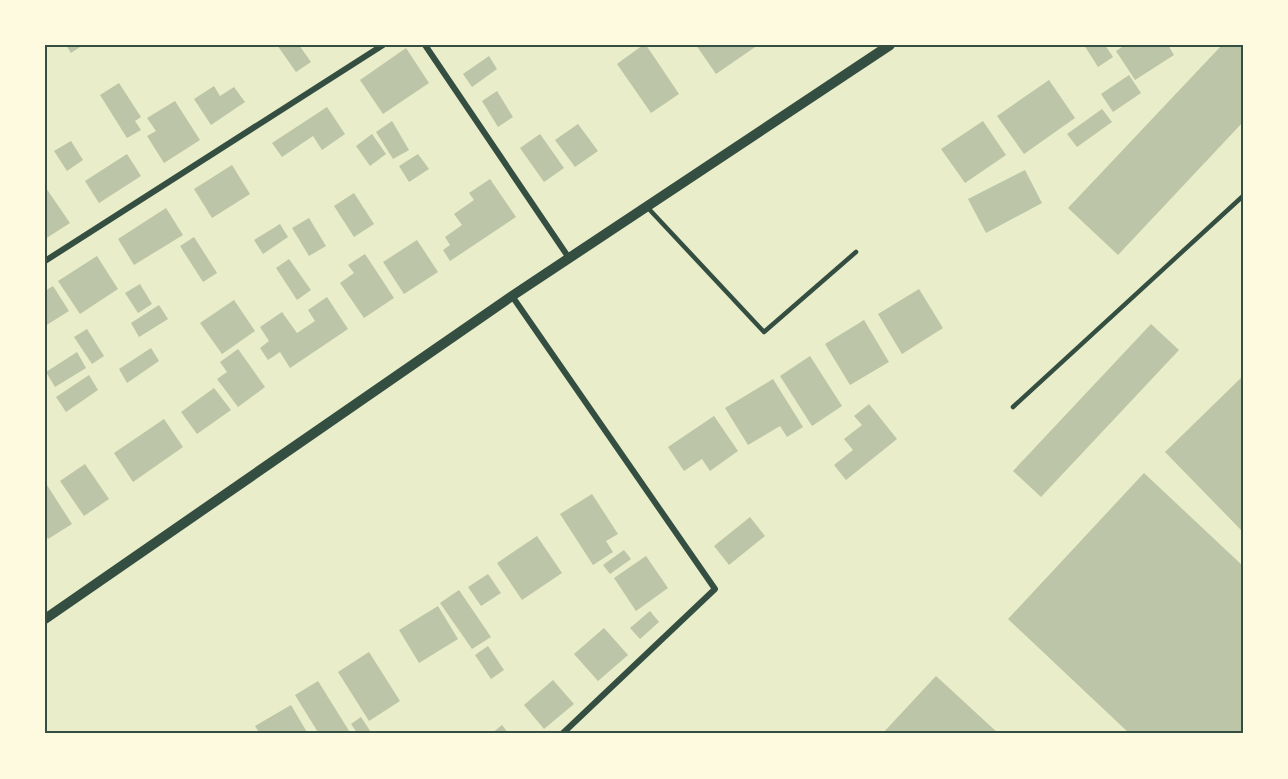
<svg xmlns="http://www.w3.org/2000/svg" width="1288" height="779" font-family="Inter,sans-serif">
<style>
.building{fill:#bcc5a7}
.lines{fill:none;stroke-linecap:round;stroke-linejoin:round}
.service{stroke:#344e41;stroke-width:4.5}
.minor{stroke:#344e41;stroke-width:6}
.tertiary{stroke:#344e41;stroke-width:10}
.neatline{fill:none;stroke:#344e41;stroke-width:2}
</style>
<rect width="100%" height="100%" fill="#e9edc9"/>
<g class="building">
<path d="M66,45H83L71,53Z"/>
<path d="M277,45H299L311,62L296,72Z"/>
<path d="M643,45H646L679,94L651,113L617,64Z"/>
<path d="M696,45H758L716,74Z"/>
<path d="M1084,45H1105L1113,57L1098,67Z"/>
<path d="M1125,45H1168L1174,55L1135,80L1116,51Z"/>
<path d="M1222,45H1239L1243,49V122L1118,255L1068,208Z"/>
<path d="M406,48L429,83L383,114L360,80Z"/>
<path d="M489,56L497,69L472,87L463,74Z"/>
<path d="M1129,75L1141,93L1113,112L1101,94Z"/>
<path d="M1049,80L1075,118L1024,154L997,116Z"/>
<path d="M119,83L141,117L135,121L141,130L127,138L100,95Z"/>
<path d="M214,86L220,96L234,87L245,102L211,125L194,99Z"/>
<path d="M497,91L513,117L498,127L482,101Z"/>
<path d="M175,101L200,140L164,163L147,136L156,131L147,118Z"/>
<path d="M327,107L345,134L322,150L313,136L282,157L272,143Z"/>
<path d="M1102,109L1112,122L1077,147L1067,134Z"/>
<path d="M392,121L409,150L393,159L376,132Z"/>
<path d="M983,121L1006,155L965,183L941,149Z"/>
<path d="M578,124L598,151L575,167L555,140Z"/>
<path d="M372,134L386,154L370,166L356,146Z"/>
<path d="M540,134L564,168L544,182L520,148Z"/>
<path d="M71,141L83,160L67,171L54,151Z"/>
<path d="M127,154L141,176L99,203L85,181Z"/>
<path d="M418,154L429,169L409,182L399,166Z"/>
<path d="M232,165L250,194L212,218L194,189Z"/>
<path d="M1025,170L1042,203L986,233L968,199Z"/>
<path d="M490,179L516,217L450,261L443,250L450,245L445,237L462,225L454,214L474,200L469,193Z"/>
<path d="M46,188L70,223L45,239V189Z"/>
<path d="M354,193L374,224L354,237L334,206Z"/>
<path d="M166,208L183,235L134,265L118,239Z"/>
<path d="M309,218L326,246L309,256L292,228Z"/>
<path d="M280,224L288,237L263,254L254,240Z"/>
<path d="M194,237L217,273L203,282L180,246Z"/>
<path d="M417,240L438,272L404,294L383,262Z"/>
<path d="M365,254L394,298L364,318L340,283L354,273L348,265Z"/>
<path d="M97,256L118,289L80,314L58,281Z"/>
<path d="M289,259L311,290L297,300L276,268Z"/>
<path d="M140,284L152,304L138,313L125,293Z"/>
<path d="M53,286L69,311L45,326V291Z"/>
<path d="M919,289L943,328L902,354L878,314Z"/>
<path d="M327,297L348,329L290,368L280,352L268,360L260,348L269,341L260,327L282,312L297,333L315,321L308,310Z"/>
<path d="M234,300L255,331L222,354L200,323Z"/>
<path d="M159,305L168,319L139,337L131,323Z"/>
<path d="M864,320L889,362L850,385L825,344Z"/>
<path d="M1151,324L1179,350L1041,497L1013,471Z"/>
<path d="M87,329L104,356L92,364L74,337Z"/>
<path d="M151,348L159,361L127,383L119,369Z"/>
<path d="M238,349L265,387L238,407L217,379L227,372L220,362Z"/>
<path d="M77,352L86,368L55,387L46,372Z"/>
<path d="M810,356L842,406L812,426L780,376Z"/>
<path d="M89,375L98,390L66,412L56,397Z"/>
<path d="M1243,376V532L1165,452Z"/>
<path d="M773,379L803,427L787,437L780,426L748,445L725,408Z"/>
<path d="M214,388L231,410L197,434L181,412Z"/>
<path d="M869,404L897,439L846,480L834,465L853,450L844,439L862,425L854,416Z"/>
<path d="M714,416L738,451L710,471L702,459L684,471L668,447Z"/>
<path d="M164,419L183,447L133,482L114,453Z"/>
<path d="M85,464L109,499L84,516L60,481Z"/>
<path d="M1144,473L1243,566V734H1130L1008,619Z"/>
<path d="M45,482L72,524L48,539L45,534Z"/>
<path d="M592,494L618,534L606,541L613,552L593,565L560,514Z"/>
<path d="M750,517L765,536L729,565L714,546Z"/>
<path d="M537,536L562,573L522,600L497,563Z"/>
<path d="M624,550L631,559L610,574L603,565Z"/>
<path d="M646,556L668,588L636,611L614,578Z"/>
<path d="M488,574L501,593L481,606L468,587Z"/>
<path d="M459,590L491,637L472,649L440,603Z"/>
<path d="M438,606L458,639L419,663L399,630Z"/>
<path d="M650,611L659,622L640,639L630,628Z"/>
<path d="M604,628L628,655L598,681L574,654Z"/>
<path d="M488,646L504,670L491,679L475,655Z"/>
<path d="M369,652L400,701L369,721L338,672Z"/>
<path d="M936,676L999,734H882Z"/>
<path d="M553,680L574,704L544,729L524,705Z"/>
<path d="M318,681L351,734H319L295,695Z"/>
<path d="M291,705L308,734H260L255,726Z"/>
<path d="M361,717L372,734H358L351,724Z"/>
<path d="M502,725L509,734H491Z"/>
</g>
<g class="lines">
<g class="service">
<path d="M648,208L764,332L856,252"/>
<path d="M1013,407L1243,196"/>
</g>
<g class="minor">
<path d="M425,45L569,258"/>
<path d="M45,261L383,45"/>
<path d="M512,296L715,589L562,734"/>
</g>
<path class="tertiary" d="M45,619L512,296L890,45"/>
</g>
<rect width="1288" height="779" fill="none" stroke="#fefae0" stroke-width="93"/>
<rect x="46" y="46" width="1196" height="686" class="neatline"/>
</svg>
